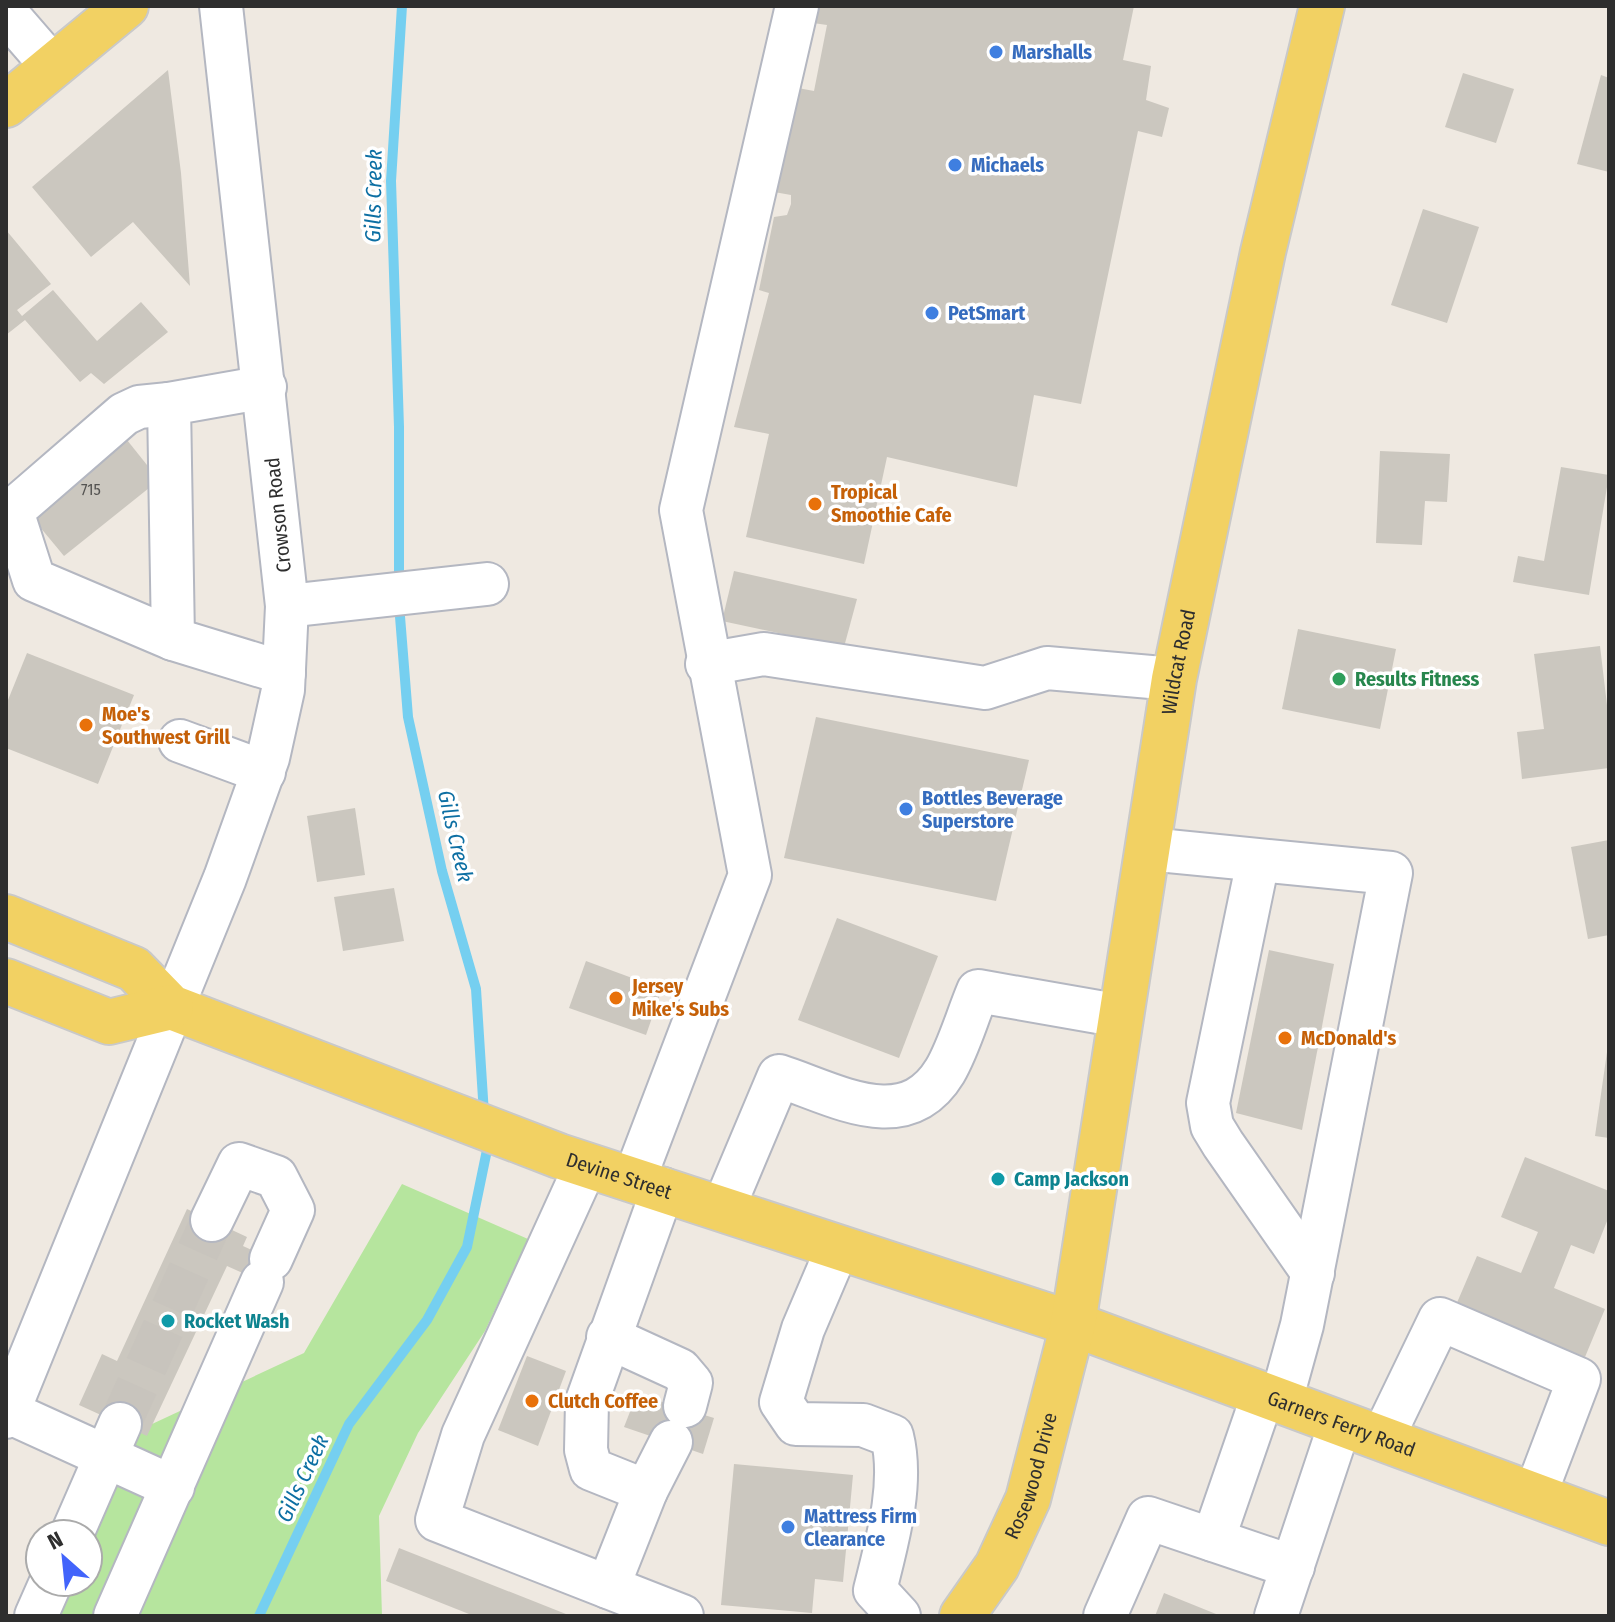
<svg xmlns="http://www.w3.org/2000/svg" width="1615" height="1622" font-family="'Fira Sans Condensed',sans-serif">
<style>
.green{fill:#b6e59e}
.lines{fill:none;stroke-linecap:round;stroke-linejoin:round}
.stream{stroke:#75cff0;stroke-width:10}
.building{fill:#cbc7bf}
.minor-tunnel{stroke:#c8c4bd;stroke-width:42;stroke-dasharray:42 21;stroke-linecap:butt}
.minor-casing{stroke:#b4b7c1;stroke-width:46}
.major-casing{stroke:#c9c9c9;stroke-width:48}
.minor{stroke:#fff;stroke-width:42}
.major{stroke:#f2d163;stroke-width:44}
.shop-dot{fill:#3f7fe0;stroke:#fff;stroke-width:3}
.food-dot{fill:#e8710a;stroke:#fff;stroke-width:3}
.leisure-dot{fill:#2e9e5b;stroke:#fff;stroke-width:3}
.culture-dot{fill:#0f9aa8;stroke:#fff;stroke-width:3}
.labels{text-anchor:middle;stroke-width:7;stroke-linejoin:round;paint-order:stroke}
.number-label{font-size:16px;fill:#555452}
.shop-label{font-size:20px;font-weight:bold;fill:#366cbe;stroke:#fff;text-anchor:start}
.food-label{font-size:20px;font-weight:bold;fill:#c56008;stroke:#fff;text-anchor:start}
.street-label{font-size:20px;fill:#2e2e2e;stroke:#fff}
.leisure-label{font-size:20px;font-weight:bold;fill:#27864d;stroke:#fff;text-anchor:start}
.culture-label{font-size:20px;font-weight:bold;fill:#0d838f;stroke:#fff;text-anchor:start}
.water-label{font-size:22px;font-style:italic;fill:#0d6fa3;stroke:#fff}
</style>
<rect width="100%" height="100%" fill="#efe9e1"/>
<path class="green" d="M402,1184L528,1239L485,1331L418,1433L379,1516L382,1616H16L40,1563V1582H88L90,1453L304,1353Z"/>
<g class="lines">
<g class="stream">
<path d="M399,584V427L391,181L402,6"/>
<path d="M399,604L408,717L442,871L476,989L484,1114"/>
<path d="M259,1616L349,1424L427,1320L467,1247L487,1150L486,1138"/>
</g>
</g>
<g class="building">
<path d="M816,6H1134L1123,60L1151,66L1146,100L1169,108L1162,137L1138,131L1081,404L1034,395L1017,487L887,457L864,564L746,537L769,434L734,427L769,293L759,290L774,217L787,215L791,204V195L774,192L798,88L814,91L827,25L813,23Z"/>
<path d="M168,70L181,173L190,286L133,222L91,257L32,187Z"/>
<path d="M1463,73L1514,89L1496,143L1445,127Z"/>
<path d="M1601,75L1609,78V172L1577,164Z"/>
<path d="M1423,209L1479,227L1447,323L1391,305Z"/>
<path d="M6,230L51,284L17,310L22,316L53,290L97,341L141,302L168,332L104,384L91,373L80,382L25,320L6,335Z"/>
<path d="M119,430L159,480L64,556L25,509Z"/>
<path d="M1380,451L1450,454L1447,502L1425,501L1422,545L1376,543Z"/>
<path d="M1561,467L1609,475L1589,595L1513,582L1518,556L1544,561Z"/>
<path d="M734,571L857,599L844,647L722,621Z"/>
<path d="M1298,629L1396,649L1380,729L1282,709Z"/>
<path d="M1600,646L1609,722V768L1522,779L1517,732L1544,729L1534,654Z"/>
<path d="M27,653L134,695L98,784L6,748V705Z"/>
<path d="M816,717L1029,760L996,901L784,858Z"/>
<path d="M355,808L365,875L317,882L307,816Z"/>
<path d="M1609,840V935L1588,939L1571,847Z"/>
<path d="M394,888L404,941L343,951L334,897Z"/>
<path d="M837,918L938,956L899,1058L798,1020Z"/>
<path d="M1269,950L1334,964L1302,1130L1236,1113Z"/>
<path d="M586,961L662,989L646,1035L569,1008Z"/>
<path d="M1607,1052H1609V1138L1595,1136Z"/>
<path d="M1525,1157L1609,1191V1216L1594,1254L1571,1245L1554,1288L1605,1309L1585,1357L1456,1305L1477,1256L1521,1273L1538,1232L1501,1217Z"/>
<path d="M187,1209L247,1237L243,1246L285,1265L274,1287L227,1266L147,1436L79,1405L102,1354L117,1361Z"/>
<path d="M527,1356L566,1371L538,1446L498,1430Z"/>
<path d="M637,1394L714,1418L703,1454L624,1427Z"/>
<path d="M734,1464L853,1475L843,1582L815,1579L812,1613L721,1605Z"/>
<path d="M399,1548L571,1616H474L386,1581Z"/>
<path d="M1164,1593L1221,1616H1155Z"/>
</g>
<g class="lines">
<path class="minor-tunnel" d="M120,1424L212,1220"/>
<g class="minor-casing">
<g id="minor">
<path d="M6,13L52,66"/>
<path d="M265,387L169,404L173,639L284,673"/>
<path d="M169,404L139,407L124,414L12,511L34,580L173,639"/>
<path d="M287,606L487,584"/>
<path d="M707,664L764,654L985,688L1047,668L1174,679"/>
<path d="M180,741L264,772"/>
<path d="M1148,849L1391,873L1302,1325L1281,1401"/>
<path d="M1258,861L1208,1103L1212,1126L1223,1144L1313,1273"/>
<path d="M586,1165L463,1435L437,1520L682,1616"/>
<path d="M634,1180L750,875L681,510L797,6"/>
<path d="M723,1209L779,1076C835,1094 905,1137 945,1071C959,1047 967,1017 978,991L1121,1016"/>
<path d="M212,1220L239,1164L276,1177L293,1210L271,1259"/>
<path d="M838,1247L803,1329L781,1402L796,1424L863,1425L892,1436C904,1484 887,1542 875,1590L899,1616"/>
<path d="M608,1337L680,1370L691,1383L685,1406"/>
<path d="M6,1411L173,1487"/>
<path d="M6,1417L225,878L268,758L283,690L287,606L221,6"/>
<path d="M1382,1439L1440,1319L1579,1379L1535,1495"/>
<path d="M646,1491L671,1442"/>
<path d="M72,1534L120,1424"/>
<path d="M1213,1540L1263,1395"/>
<path d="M608,1587L646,1491L591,1469L586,1450L587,1401L663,1189"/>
<path d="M36,1616L51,1582"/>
<path d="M115,1616L262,1282"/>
<path d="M1105,1616L1148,1518L1293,1567"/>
<path d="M1276,1616L1340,1424"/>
</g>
</g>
<g class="major-casing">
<g id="major">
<path d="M6,105L126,6"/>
<path id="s1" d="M6,917L134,969L171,1007L559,1156L1073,1324L1609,1523"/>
<path d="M6,981L109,1022L171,1007"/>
<path id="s2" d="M962,1616L997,1566L1028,1499L1073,1324L1174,679L1263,252L1322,6"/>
</g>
</g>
<use href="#minor" class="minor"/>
<use href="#major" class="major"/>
</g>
<g class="shop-dot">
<circle cx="996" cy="52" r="8"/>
<circle cx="955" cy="165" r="8"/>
<circle cx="932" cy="313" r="8"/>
<circle cx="906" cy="809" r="8"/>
<circle cx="788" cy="1527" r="8"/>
</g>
<g class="food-dot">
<circle cx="815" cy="504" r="8"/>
<circle cx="86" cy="725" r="8"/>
<circle cx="616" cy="998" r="8"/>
<circle cx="1285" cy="1038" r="8"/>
<circle cx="532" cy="1401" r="8"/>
</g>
<circle class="leisure-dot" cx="1339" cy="679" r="8"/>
<g class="culture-dot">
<circle cx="998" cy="1179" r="8"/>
<circle cx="168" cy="1321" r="8"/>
</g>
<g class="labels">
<g class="number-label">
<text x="91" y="495">715</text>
</g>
<g class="shop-label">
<text x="1012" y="59">Marshalls</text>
<text x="971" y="172">Michaels</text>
<text x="948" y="320">PetSmart</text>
<text x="922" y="805">Bottles Beverage<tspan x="922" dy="23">Superstore</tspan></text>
<text x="804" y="1523">Mattress Firm<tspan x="804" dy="23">Clearance</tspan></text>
</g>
<g class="food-label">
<text x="831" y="499">Tropical<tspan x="831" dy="23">Smoothie Cafe</tspan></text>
<text x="102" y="721">Moe's<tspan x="102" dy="23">Southwest Grill</tspan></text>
<text x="632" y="993">Jersey<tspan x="632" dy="23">Mike's Subs</tspan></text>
<text x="1301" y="1045">McDonald's</text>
<text x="548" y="1408">Clutch Coffee</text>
</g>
<g class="street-label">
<text transform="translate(278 515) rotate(-96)" y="7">Crowson Road</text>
<text dy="7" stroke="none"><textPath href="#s2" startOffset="986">Wildcat Road</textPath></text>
<text dy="7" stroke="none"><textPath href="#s1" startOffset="670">Devine Street</textPath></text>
<text dy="7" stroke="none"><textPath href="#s1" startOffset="1434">Garners Ferry Road</textPath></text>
<text dy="7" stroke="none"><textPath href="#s2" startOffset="158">Rosewood Drive</textPath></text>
</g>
<g class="leisure-label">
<text x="1355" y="686">Results Fitness</text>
</g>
<g class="culture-label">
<text x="1014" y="1186">Camp Jackson</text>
<text x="184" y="1328">Rocket Wash</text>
</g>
<g class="water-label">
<text transform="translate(373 196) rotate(-89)" y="8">Gills Creek</text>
<text transform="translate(456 836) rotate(77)" y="8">Gills Creek</text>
<text transform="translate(302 1478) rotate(-65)" y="8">Gills Creek</text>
</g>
</g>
<rect width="1615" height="1622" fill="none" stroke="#2e2e2e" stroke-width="16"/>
<g transform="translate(64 1558) rotate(333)"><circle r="38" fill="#ffffff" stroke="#ababab" stroke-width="2"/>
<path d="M0-6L14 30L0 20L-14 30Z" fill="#4264fb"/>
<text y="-12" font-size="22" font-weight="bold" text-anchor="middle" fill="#2e2e2e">N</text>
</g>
</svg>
